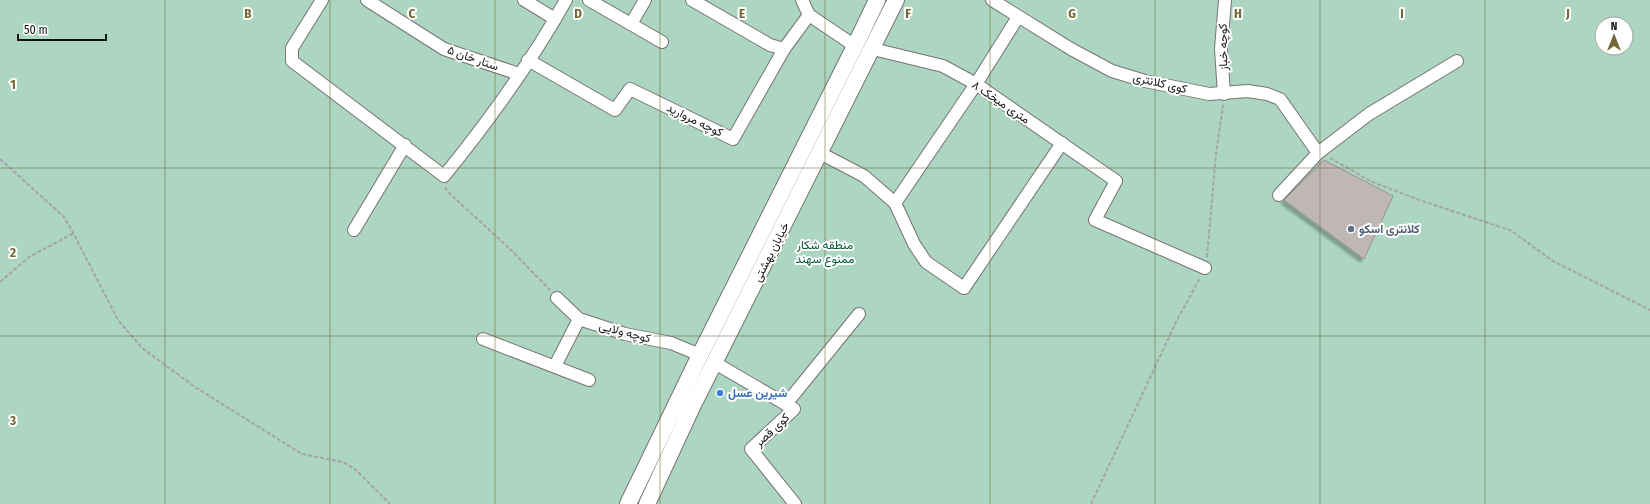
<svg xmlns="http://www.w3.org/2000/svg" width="1650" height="504" font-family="'Fira Sans Condensed',Vazirmatn,sans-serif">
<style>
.green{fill:#acd6c2;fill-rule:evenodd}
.building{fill:#bfb7b6;stroke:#9a9291;filter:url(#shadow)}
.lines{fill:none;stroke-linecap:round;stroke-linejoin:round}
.minor-casing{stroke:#777276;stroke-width:14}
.major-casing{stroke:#777276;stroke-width:18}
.path{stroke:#a7a2a7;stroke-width:2;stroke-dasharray:4 2;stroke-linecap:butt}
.minor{stroke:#fff;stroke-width:12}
.major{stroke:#fff;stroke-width:16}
.grid{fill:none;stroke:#736835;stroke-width:1;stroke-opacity:0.55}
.service-dot{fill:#5c6f8a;stroke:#fff;stroke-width:1.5}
.shop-dot{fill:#3f7fe0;stroke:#fff;stroke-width:1.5}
.labels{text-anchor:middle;stroke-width:4;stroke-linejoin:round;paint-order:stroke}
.street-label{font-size:12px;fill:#151315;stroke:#fff}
.service-label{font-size:12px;font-weight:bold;fill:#4e5e75;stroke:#fff;text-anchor:start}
.park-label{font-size:12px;fill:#03563c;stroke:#fff}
.shop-label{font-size:12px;font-weight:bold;fill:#366cbe;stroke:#fff;text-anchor:start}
.grid-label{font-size:13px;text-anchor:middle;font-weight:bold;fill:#736835;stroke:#fff;stroke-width:4;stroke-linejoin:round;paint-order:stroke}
</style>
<defs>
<filter id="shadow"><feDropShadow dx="-3.5" dy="3.5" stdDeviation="1" flood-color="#0004"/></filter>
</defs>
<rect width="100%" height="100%" fill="#ece6ec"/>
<path class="green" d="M0,0H1650V504H0ZM1602,24H1626V48H1602Z"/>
<path class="building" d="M1324,160L1393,196L1364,259L1284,200Z"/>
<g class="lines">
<g class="minor-casing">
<g id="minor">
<path d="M322,0L292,48V61L444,176C489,121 531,62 566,0"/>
<path d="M367,0L444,49L519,74"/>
<path d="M524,0L555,19"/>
<path d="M589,0L662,42"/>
<path d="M692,0L770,45L784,49L809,15"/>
<path d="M802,0L809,15L855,46"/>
<path d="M992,0L1071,49L1112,71L1145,81L1209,94L1248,91L1267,94L1280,99L1318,153"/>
<path d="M631,24L645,0"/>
<path d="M873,49L943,66L976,84L1116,181L1095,220L1205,268"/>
<path d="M528,60L615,110L630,89L733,139L784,49"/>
<path d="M1224,94L1221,49L1225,0"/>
<path d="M820,153L864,176L895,203L914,244L926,262L964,288L1062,143"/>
<path d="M1279,195L1318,153L1369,114L1457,61"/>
<path d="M895,203L976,84L1018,17"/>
<path d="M354,230L405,145"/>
<path d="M557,298L579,319L625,334L671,343L700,355"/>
<path d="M483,339L589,380"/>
<path d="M715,363L794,409L751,449L795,504"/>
<path d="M555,366L579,319"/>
<path d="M786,404L859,314"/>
</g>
</g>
<g class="major-casing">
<g id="major">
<path d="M628,504L700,355L855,46L877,0"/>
<path d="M647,504L692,407L896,0"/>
</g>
</g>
<g class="path">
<path d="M1330,158L1370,181L1422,201L1510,230L1553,261L1650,310"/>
<path d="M0,159L63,216L70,227L118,320L142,348L195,387L302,454L343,462L356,470L390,504"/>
<path d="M445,187L448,192L511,250L550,290"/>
<path d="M1207,257L1216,154L1223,105"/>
<path d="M0,282L29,257L74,233"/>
<path d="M1091,504L1177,320L1200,278"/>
</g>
<use href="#minor" class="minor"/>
<use href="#major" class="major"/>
</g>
<path class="grid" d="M165,0V504M330,0V504M495,0V504M660,0V504M825,0V504M990,0V504M1155,0V504M1320,0V504M1485,0V504M0,168H1650M0,336H1650"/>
<circle class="service-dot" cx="1351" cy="229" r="4"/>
<circle class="shop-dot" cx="720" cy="393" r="4"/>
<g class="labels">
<g class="street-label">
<text transform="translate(1223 47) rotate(-91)" y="4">کوچه خباز</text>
<text transform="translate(473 58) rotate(19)" y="4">ستار خان ۵</text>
<text transform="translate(1160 83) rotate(13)" y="4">کوی کلانتری</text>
<text transform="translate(1001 102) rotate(34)" y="4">۸ متری میخک</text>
<text transform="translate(695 120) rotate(26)" y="4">کوچه مروارید</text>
<text transform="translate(771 252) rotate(-63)" y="4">خیابان بهشتی</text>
<text transform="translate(625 332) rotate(15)" y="4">کوچه ولایی</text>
<text transform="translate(772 430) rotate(-43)" y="4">کوی قصر</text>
</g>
<g class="service-label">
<text x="1359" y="233">کلانتری اسکو</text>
</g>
<g class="park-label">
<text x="825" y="249">منطقه شکار<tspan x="825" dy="14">ممنوع سهند</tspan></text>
</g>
<g class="shop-label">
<text x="728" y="397">شیرین عسل</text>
</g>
</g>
<g class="grid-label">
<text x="248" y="18">B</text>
<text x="412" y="18">C</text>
<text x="578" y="18">D</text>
<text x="742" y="18">E</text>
<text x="908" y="18">F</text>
<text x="1072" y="18">G</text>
<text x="1238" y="18">H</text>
<text x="1402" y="18">I</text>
<text x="1568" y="18">J</text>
<text x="13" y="89">1</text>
<text x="13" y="257">2</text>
<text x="13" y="425">3</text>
</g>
<g transform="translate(1614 36)"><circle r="19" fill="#ffffff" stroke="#a1a1a1"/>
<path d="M0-3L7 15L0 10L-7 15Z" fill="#736835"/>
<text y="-6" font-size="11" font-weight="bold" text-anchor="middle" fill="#151315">N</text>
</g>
<path d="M18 34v6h88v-6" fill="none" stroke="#151315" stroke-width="2"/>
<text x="24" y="34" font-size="12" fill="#151315" stroke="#ffffff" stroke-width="3" paint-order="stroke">50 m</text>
</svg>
